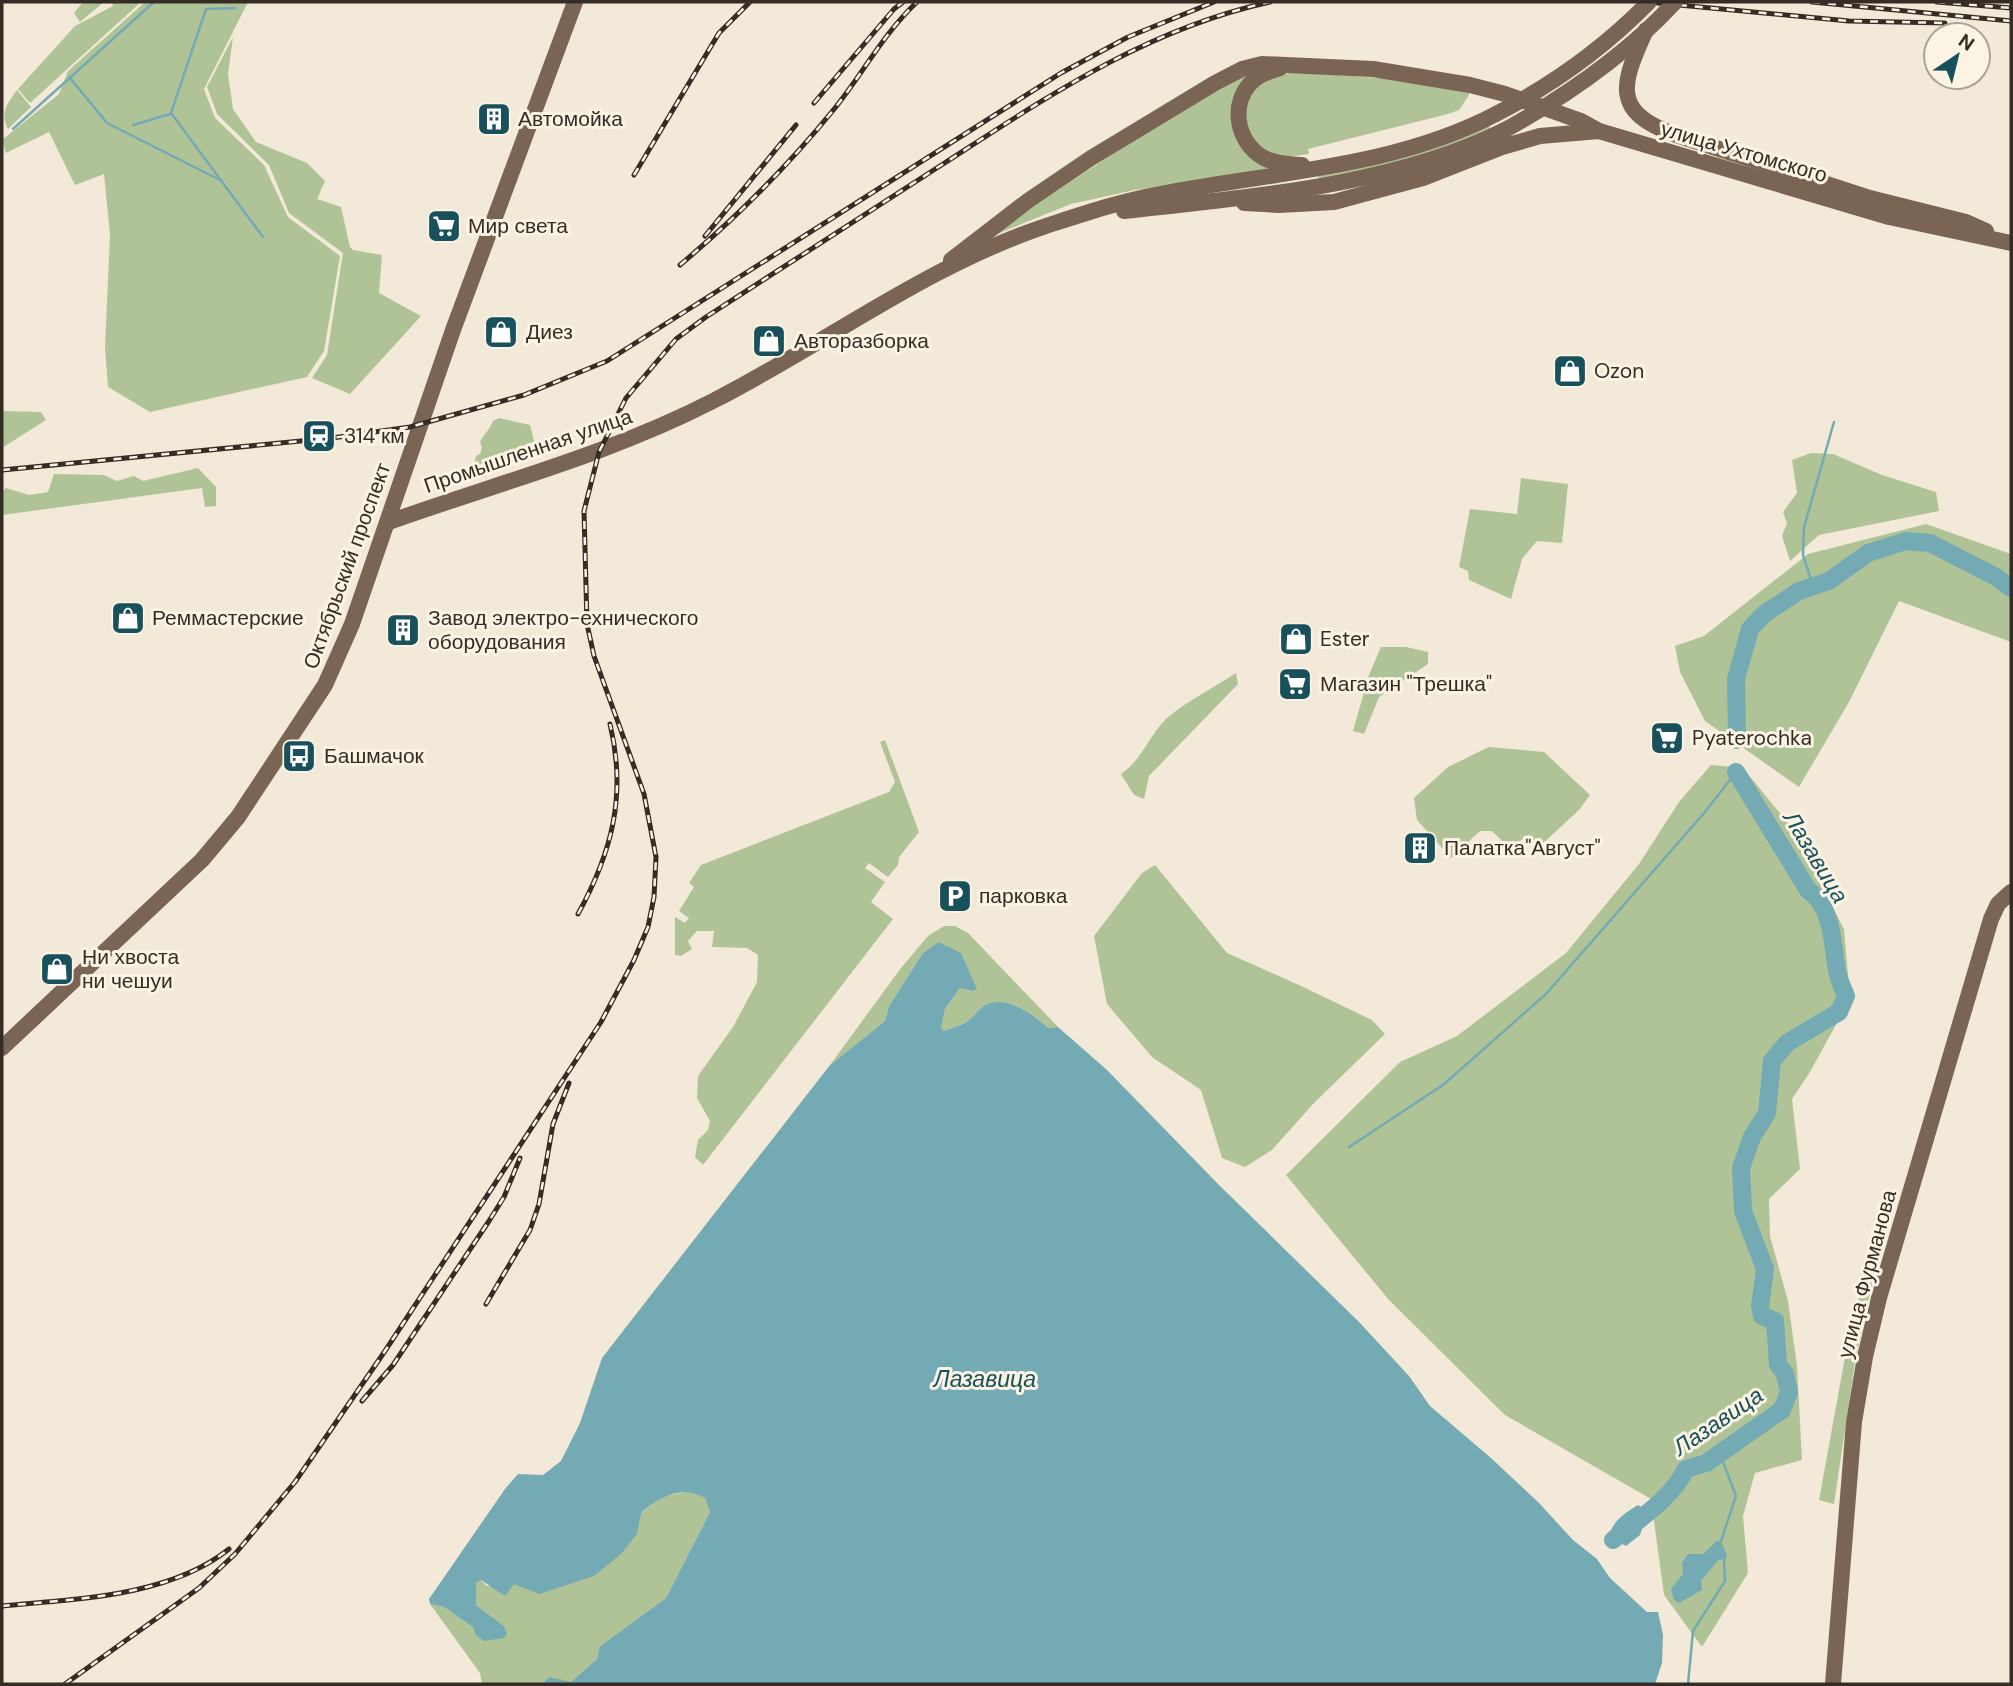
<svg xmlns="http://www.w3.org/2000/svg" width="2013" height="1686" font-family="'DM Sans',sans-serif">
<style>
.green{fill:#b0c397}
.water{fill:#74aab3}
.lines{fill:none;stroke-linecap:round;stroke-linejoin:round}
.stream{stroke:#74aab3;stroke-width:2.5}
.river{stroke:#74aab3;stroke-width:18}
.major{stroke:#7a6555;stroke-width:16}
.rail-casing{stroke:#362c26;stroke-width:5}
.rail{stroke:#fbf3e4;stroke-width:2.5;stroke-dasharray:8;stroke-linecap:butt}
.major-bridge{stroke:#7a6555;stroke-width:16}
.labels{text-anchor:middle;stroke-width:6;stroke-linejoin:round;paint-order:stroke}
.poi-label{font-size:21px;fill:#362c26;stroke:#fbf3e4;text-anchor:start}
.street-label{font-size:21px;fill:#362c26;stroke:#fbf3e4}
.water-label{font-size:23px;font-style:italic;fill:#18505b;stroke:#fbf3e4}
</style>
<rect width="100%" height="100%" fill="#f3e9d8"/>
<g class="green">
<path d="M83,2H104L80,22L74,13Z"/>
<path d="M112,2H141L30,103L18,89L75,26L113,6Z"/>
<path d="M145,2H248L204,89L215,118L264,165L288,217L340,256L324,351L307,377L150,412L108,387L105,347L110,235L104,174L75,185L49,132L6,153L2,140L59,94L68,71Z"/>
<path d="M233,37L228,74L233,109L256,142L307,163L325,181L317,199L341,207L350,247L353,250L382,255L379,293L421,316L350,394L312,378L327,355L343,253L289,213L269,165L217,114L207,87Z"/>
<path d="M1253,71L1233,117L1276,170L1135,190L1071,204L980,241L1169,117Z"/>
<path d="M1296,72L1380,78L1469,92V95L1459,110L1448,114L1308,149L1309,154C1276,159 1276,158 1250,139C1248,130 1244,119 1244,110C1246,84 1275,75 1296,72Z"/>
<path d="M17,90L31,107L8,129C0,113 7,104 17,90Z"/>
<path d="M1488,125L1491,129C1435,153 1378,167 1319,180L1318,175Z"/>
<path d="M2,411L41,412L46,420L2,448Z"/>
<path d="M499,418L530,425L536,449L474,466L476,456L480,454L482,448L480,442C484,433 490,430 493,421Z"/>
<path d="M1811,453L1833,454L1882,475L1936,492L1939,511L1819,535L1790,561L1782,536L1787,523L1783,512L1797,493L1792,460Z"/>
<path d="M198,468L216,487V506L205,507L202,488L2,515V492L6,488L29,495L48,492L54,474L104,475L117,481L134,476L143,481Z"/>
<path d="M1521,478L1568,484L1562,543L1537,541L1522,559L1511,599L1469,580L1468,571L1459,567L1470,509L1517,514Z"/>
<path d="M1926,524L2011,554V642L1899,601L1849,702L1799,787L1705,721L1680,672L1675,646L1704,636L1808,554Z"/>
<path d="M1381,647H1406L1428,652V664L1379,697L1364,734L1353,731L1369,675Z"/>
<path d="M1236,673L1238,684L1149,776L1144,799L1134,795L1121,774C1142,760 1148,737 1166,719C1185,702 1215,687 1236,673Z"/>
<path d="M885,740L919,832L899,857L898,865L888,877L869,863L865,868L885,882L871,902L893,919L703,1165L695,1157L698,1140L708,1130L710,1121L697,1098L698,1076L733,1027L757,982L758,955L747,948L712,947L714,931H697L688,941L692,949L681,956L675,955V917L685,923L689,918L679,911L694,887L689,883L701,865L889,792L895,782L880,742Z"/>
<path d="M1489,747L1544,752L1590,795L1579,810L1540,846L1529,835L1509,848L1492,831H1480L1451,858L1417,820L1414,798L1448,767Z"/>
<path d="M1711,765L1743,768L1788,823L1844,929L1850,999L1810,1072L1792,1099L1800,1169L1769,1199L1770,1236L1788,1301L1797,1366L1802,1460L1755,1473L1743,1516L1748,1573L1702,1647L1664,1595L1651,1499L1505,1415L1389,1300L1286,1175L1400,1062L1457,1036L1566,953L1639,864L1679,802Z"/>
<path d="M1155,865L1227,953L1299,985L1372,1020L1385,1034L1313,1104L1272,1150L1245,1167L1222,1158L1201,1090L1152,1057L1107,1004L1094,936L1142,873Z"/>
<path d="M944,926H955L968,933L1058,1027L1048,1028C1034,1015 1011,998 990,1003C979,1006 977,1014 969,1020C962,1025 951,1028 944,1031L941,1028L945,1009L960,988L972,991L938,942L923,953L889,1006L885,1021L830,1065L901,968L928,936Z"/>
<path d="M1878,1218L1890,1222L1870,1292L1855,1362L1834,1504L1819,1500L1845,1357Z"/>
<path d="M692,1491L705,1498L710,1512L666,1598L600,1646L597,1659L571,1683L549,1677L542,1684H482L480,1673L430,1604L444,1607L474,1627L476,1635L504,1626L476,1605V1583L480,1579L487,1586L514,1583L637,1534L642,1511L664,1496Z"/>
</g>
<g class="water">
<path d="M938,942L961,953L977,989L972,991L960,988L945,1009L941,1028L944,1031C951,1028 963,1025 969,1020C977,1014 979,1006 990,1003C1011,998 1034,1015 1048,1028L1058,1027L1107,1070L1219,1185L1359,1322L1409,1376L1430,1406L1491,1458L1539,1503L1573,1540L1597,1559L1610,1578L1647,1612H1658L1663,1635L1662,1663L1655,1684H542L549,1677L571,1682L597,1659L600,1646L666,1598L710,1512L705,1498C681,1485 663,1496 642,1511L637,1534L621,1554L594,1576L539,1594L514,1584L505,1596L481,1580L476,1583V1605L504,1626L507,1634L504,1638L484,1641L476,1635L473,1627L444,1607L430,1604L429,1599L505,1489L518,1474L543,1475L561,1461L580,1423L602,1358L830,1065L885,1021L889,1006L923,953Z"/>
<path d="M1638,1505L1652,1515L1644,1522L1640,1535L1626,1546L1609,1537C1612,1521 1625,1513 1638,1505Z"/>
<path d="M1717,1541L1721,1542L1727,1555L1726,1559L1718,1560L1701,1581L1702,1590L1679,1603L1674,1600L1671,1589L1683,1574L1682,1563L1688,1554H1703Z"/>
</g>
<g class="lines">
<g class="stream">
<path d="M235,8L206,9L171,113L263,237"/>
<path d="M70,78L107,123L220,180"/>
<path d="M133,125L170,114"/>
<path d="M13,129L154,2"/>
<path d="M1813,586L1803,555L1804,527L1834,422"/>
<path d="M1349,1147L1443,1085L1546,994L1705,812L1736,772"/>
<path d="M1720,1454L1736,1496L1720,1544"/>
<path d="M1688,1684L1693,1631L1725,1581L1724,1558"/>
</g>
<g class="river">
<path d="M1737,740L1736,679L1750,629L1764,614L1799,591L1829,581L1868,553L1906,541L1930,543L1996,577L2011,588"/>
<path d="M1613,1540C1637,1521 1673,1497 1686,1469L1706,1463L1782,1410L1789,1392L1785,1374L1778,1364L1775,1321L1762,1316L1760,1306L1765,1269L1743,1211L1741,1168L1752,1137L1767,1113L1772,1061L1787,1043L1839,1012L1846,996C1843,988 1838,979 1837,970C1832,943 1833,907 1808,890L1736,772"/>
</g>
<g class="major">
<path d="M1646,30C1622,83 1610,112 1676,135L1870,198L1966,222L1986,231"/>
<path d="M1280,68C1272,71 1262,73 1255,79C1229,100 1235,142 1264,158C1276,164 1289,164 1302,165"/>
<path d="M1244,203L1279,205L1334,202L1423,178L1502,147L1540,136L1599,131"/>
<path d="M1124,211C1247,197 1394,186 1505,130"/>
<path d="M951,260L1029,200L1091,158L1215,83L1242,69L1262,64L1373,69L1470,85L1505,94L1581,121L1599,131L1889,217L2011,243"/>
<path d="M389,522C498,483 610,454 713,401C825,344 926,266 1046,226C1083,214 1121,201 1160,194C1272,172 1393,168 1496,114"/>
<path d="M2,1048L202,860L238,817L325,685L352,624L453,330L575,2"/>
<path d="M1833,1684L1854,1422L1865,1357L1879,1298L1991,919L1998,904L2011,892"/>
</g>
<g class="rail-casing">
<g id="rail">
<path d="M1647,2L1849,21L1945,23"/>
<path d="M1812,2L2011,21"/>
<path d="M1937,2L2011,8"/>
<path d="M814,103L894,9L903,2"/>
<path d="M634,175L719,33L750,2"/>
<path d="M705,236L796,125"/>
<path d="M680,265C737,217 788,166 835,108C863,73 884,33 917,2"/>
<path d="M2,470L332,438L410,427L524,395L607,361L1061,73L1128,37L1214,2"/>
<path d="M578,914C612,852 627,795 610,724"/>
<path d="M486,1304L530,1230L539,1204L553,1124L569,1083"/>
<path d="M362,1401L393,1365L489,1221L504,1197L520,1158"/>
<path d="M2,1606C75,1599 169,1597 229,1549"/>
<path d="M65,1684L199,1588L235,1554L295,1482L385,1351L601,1022L634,960L648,927L654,897L656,857L644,794L594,656L587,624L584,511L599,452L626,398L676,339L706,317C785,266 864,215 943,164C1047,97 1146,29 1270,2"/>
</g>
</g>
<use href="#rail" class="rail"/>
<g class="major-bridge">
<path d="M1496,114C1552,85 1605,47 1649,2"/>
<path d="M1505,130C1568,95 1626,55 1675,2"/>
</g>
</g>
<defs>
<g id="building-square" transform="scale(1.75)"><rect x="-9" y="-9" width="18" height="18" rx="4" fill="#18505b" stroke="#fbf3e4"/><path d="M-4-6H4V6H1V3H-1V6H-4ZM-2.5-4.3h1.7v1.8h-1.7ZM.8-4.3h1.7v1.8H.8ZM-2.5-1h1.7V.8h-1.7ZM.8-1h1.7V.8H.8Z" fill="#fff"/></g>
<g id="supermarket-square" transform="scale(1.75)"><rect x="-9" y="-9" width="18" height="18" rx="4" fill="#18505b" stroke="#fbf3e4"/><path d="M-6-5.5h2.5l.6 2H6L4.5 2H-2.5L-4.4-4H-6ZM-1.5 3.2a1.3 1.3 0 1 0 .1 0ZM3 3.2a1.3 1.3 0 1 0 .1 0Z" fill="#fff"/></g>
<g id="shop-square" transform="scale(1.75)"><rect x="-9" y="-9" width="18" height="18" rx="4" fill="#18505b" stroke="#fbf3e4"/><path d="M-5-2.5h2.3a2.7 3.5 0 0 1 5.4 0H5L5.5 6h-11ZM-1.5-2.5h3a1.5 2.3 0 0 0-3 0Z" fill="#fff"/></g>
<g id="station-square" transform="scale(1.75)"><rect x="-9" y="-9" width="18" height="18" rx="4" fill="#18505b" stroke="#fbf3e4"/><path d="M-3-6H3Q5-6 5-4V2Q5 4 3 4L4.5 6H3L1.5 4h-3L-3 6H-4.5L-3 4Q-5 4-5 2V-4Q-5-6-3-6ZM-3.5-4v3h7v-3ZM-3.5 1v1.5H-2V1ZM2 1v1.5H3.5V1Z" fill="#fff"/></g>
<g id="bus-square" transform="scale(1.75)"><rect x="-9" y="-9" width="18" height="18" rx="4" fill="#18505b" stroke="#fbf3e4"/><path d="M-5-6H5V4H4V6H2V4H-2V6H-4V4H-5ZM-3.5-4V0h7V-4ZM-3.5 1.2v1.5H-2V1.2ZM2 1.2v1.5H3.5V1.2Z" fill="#fff"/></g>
<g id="parking-square" transform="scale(1.75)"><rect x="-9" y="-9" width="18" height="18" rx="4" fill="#18505b" stroke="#fbf3e4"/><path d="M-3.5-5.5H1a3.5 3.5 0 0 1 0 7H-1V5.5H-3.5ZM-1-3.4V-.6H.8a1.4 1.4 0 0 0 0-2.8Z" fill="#fff"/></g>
</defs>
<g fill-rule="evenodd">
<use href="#building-square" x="494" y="119"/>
<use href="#supermarket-square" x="444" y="226"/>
<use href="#shop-square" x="501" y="332"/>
<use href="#shop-square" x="769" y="341"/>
<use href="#shop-square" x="1570" y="371"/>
<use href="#station-square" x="319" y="436"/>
<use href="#shop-square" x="128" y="618"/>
<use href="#building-square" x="403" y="630"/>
<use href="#shop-square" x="1296" y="639"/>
<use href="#supermarket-square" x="1295" y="684"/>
<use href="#supermarket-square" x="1667" y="738"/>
<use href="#bus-square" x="299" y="756"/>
<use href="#building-square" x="1420" y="848"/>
<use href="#parking-square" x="955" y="896"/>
<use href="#shop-square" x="57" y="969"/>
</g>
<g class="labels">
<g class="poi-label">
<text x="518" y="126">Автомойка</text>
<text x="468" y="233">Мир света</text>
<text x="526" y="339">Диез</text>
<text x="794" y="348">Авторазборка</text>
<text x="1594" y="378">Ozon</text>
<text x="344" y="443">314 км</text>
<text x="152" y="625">Реммастерские</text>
<text x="428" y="625">Завод электро-ехнического<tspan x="428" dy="24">оборудования</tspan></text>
<text x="1320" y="646">Ester</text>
<text x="1320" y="691">Магазин "Трешка"</text>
<text x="1692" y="745">Pyaterochka</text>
<text x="324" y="763">Башмачок</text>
<text x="1444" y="855">Палатка"Август"</text>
<text x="979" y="903">парковка</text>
<text x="82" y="964">Ни хвоста<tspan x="82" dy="24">ни чешуи</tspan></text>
</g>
<g class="street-label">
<text transform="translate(1744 152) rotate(16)" y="7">улица Ухтомского</text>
<text transform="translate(528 451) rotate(-19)" y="7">Промышленная улица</text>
<text transform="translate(347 566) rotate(-70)" y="7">Октябрьский проспект</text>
<text transform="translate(1867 1274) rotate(-75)" y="7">улица Фурманова</text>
</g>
<g class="water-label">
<text transform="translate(1816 857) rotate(59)" y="8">Лазавица</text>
<text x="985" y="1387">Лазавица</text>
<text transform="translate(1718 1421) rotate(-34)" y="8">Лазавица</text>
</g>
</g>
<rect width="2013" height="1686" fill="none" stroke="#362c26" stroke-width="7"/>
<g transform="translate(1957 56) rotate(35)"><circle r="33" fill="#fbf3e4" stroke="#aca398" stroke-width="2"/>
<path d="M0-5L12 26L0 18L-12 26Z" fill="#18505b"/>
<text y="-10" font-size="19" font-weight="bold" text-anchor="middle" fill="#362c26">N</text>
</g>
</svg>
